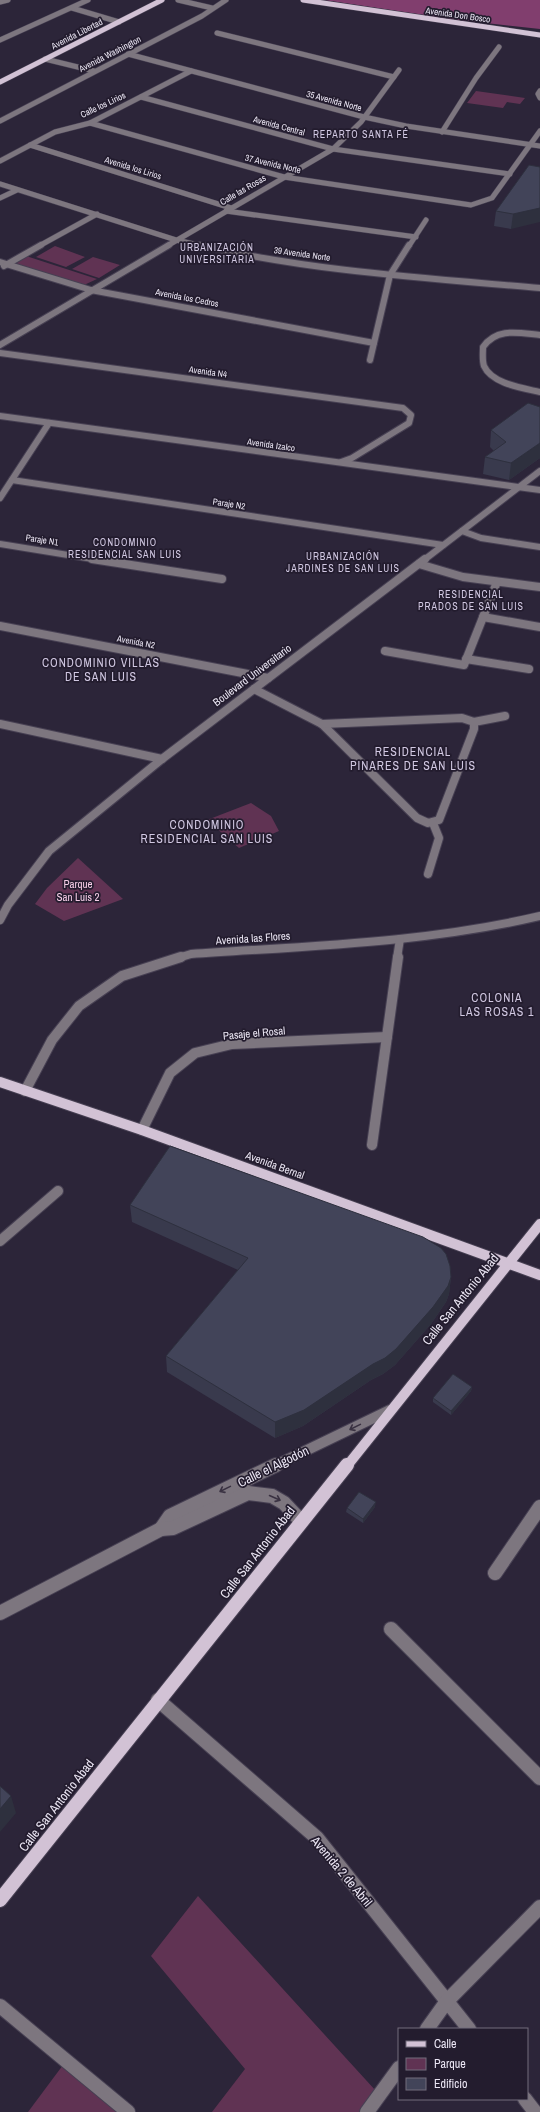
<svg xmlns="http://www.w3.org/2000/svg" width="540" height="2112" font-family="'Archivo Narrow',sans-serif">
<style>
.green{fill:#603353}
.forest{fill:#813e6e}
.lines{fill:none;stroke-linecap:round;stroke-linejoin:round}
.minor-far4-casing{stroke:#474053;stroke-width:6}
.minor-far3-casing{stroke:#474053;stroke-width:8}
.minor-far2-casing{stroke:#474053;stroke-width:10}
.minor-far1-casing{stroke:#474053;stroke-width:12}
.minor-casing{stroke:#474053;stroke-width:16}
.major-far2-casing{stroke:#474053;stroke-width:6}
.major-far1-casing{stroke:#474053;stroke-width:12}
.major-casing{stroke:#474053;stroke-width:16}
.minor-far4{stroke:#7d767f;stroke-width:5}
.minor-far3{stroke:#7d767f;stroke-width:6}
.minor-far2{stroke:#7d767f;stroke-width:8}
.minor-far1{stroke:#7d767f;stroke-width:10}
.minor{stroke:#7d767f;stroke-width:14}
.major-far2{stroke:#d2c2d5;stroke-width:5}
.major-far1{stroke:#d2c2d5;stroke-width:10}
.major{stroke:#d2c2d5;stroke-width:14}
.wall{fill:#393a4d}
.shaded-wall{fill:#2e303e}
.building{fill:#424459;stroke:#2e303e}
.oneway{stroke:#3a3242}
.labels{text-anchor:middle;stroke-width:3.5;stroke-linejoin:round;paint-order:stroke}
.far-street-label{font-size:9px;fill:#ebe6f4;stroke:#231c2e}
.far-neighbourhood-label{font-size:10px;letter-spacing:1px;fill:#d1c8e2;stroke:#231c2e}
.street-label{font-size:11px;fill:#ebe6f4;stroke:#231c2e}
.park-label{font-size:11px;fill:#f6cde7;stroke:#231c2e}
.neighbourhood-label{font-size:12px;letter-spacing:1px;fill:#d1c8e2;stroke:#231c2e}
.near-street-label{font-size:13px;fill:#ebe6f4;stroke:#231c2e}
</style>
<rect width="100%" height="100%" fill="#2c2539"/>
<g class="green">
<path d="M476,91L525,98L520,104L507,102L503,108L467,103Z"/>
<path d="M55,246L85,257L66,267L36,257Z"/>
<path d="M23,255L97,279L84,285L9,263Z"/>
<path d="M93,257L120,265L99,278L72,269Z"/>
<path d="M251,803L271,816L279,831L239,848L207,820Z"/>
<path d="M78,858L123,899L64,921L35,904L47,888Z"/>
<path d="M198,1896L376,2091L361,2112H212L245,2069L151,1956Z"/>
<path d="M66,2061L128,2112H28Z"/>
</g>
<path class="forest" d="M324,0H540V29L451,19Z"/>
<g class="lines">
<g class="minor-far4-casing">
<g id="minor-far4">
<path d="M178,0L212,8"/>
<path d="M0,2L8,0"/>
<path d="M72,8L119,22"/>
<path d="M217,33L394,77"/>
<path d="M0,40L88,0"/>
<path d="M128,54L364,117L406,126L540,146"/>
<path d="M45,59L94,71"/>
<path d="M540,91L538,94L540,98"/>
<path d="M141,97L333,149L510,174"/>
<path d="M0,121L202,16L226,0"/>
<path d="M90,123L284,177L471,205L492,198L540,131"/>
<path d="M442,132L476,78L499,47"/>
<path d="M30,145L231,208"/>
<path d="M0,161L55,132L90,123L191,71"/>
<path d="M0,184L176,240L203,246"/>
<path d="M0,198L17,190"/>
<path d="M226,211L416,237"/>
<path d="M39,246L97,214"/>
<path d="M167,246L333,149L361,122L399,70"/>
<path d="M409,246L426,220"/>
</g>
</g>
<g class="minor-far3-casing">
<g id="minor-far3">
<path d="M199,245C310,271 426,278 540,288"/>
<path d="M0,262L91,290L374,343"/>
<path d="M4,266L41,245"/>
<path d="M540,335C519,333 497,327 483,347C483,353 482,360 484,366C492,384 523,388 540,392"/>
<path d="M0,345L169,245"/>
<path d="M0,353L403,408L411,415L409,423L352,458L341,462"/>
<path d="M370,360L390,275L409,245"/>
<path d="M0,416L540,490"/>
<path d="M12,480L443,545"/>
<path d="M0,498L49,423"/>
<path d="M462,531L481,538L540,547"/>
<path d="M0,544L99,560"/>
<path d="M424,560L540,471"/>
</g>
</g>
<g class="minor-far2-casing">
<g id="minor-far2">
<path d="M92,559L222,579"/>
<path d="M419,564L463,577L540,587"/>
<path d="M483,617L540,627"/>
<path d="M0,626L268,678"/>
<path d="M385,651L464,665L497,582"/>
<path d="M466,659L529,669"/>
<path d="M254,689L322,724L417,818L428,823L439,820L474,729V722"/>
<path d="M0,724L162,759"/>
<path d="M322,724L462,718L474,722L505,716"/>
<path d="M428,874L439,838L433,823"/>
<path d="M0,920L8,905L49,851L162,759L425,559"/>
<path d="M178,958L191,954C307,946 426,943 540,916"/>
<path d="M397,958L400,939"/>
</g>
</g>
<g class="minor-far1-casing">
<g id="minor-far1">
<path d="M25,1091L52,1040L79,1006L122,976L181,957"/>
<path d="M142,1130L170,1073L195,1053L232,1044L387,1037"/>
<path d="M372,1145L398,957"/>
<path d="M0,1241L58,1191"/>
<path d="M274,1466L390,1410"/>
</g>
</g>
<g class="minor-casing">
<g id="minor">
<path d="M161,1529L170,1516L276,1465"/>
<path d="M495,1573L540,1507"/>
<path d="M0,1613L161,1529L173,1528L248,1493L272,1496L284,1503L301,1521"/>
<path d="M391,1629L540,1778"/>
<path d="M158,1700L317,1838L469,2029"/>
<path d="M0,2006L128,2112"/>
<path d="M427,2029L447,2001L540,1907"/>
<path d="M525,2099L535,2112"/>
<path d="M367,2112L399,2068"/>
</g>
</g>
<g class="major-far2-casing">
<g id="major-far2">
<path d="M303,0L540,35"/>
<path d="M0,82L162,0"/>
</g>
</g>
<g class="major-far1-casing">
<g id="major-far1">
<path d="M0,1082L142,1130L540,1275"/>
<path d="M347,1466L540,1224"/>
</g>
</g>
<g class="major-casing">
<path id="major" d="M0,1900L347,1465"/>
</g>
<use href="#minor-far4" class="minor-far4"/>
<use href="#minor-far3" class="minor-far3"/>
<use href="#minor-far2" class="minor-far2"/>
<use href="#minor-far1" class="minor-far1"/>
<use href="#minor" class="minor"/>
<use href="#major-far2" class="major-far2"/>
<use href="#major-far1" class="major-far1"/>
<use href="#major" class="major"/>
</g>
<g class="wall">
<path d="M540,167L511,229L494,226L496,211Z"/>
<path d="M540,407V458L509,480L483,474L485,457L494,451L490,447L491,430Z"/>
<path d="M130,1205L451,1277L449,1294L446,1302L431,1324L395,1365L383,1374L371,1380L303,1426L275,1438L167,1372L166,1356L238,1270L132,1222Z"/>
<path d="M472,1387L471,1391L451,1415L433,1402V1398Z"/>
<path d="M375,1507L363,1523L346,1512L347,1508Z"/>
</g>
<g class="shaded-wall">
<path d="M540,208V222L511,229L513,214Z"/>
<path d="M540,443V458L509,480L511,463Z"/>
<path d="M451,1277L449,1294L446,1302L431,1324L395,1365L383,1374L371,1380L303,1426L275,1438V1422Z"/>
<path d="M472,1387L471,1391L451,1415V1411Z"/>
<path d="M376,1502L375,1507L363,1523V1519Z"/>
<path d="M11,1796L16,1813L0,1832V1809Z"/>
</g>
<g class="building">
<path d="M529,165L540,167V208L513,214L496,211Z"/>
<path d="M528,403L540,407V443L511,463L485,457L506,442L491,430Z"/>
<path d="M170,1146L423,1237L441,1248L446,1254L450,1266L451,1277L448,1286L433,1307L396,1349L385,1358L373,1364L304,1410L275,1422L166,1356L248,1258L130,1205Z"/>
<path d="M453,1374L472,1387L451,1411L433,1398Z"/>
<path d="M359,1492L376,1502L363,1519L347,1508Z"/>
<path d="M0,1786L11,1796L0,1809Z"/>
</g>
<defs><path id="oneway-shaft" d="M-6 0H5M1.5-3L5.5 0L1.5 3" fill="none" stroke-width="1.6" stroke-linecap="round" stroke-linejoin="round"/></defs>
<g class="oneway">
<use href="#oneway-shaft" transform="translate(355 1427) rotate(154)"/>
<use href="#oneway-shaft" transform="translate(225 1489) rotate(154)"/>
<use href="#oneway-shaft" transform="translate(275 1498) rotate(24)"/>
</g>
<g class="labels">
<g class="far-street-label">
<text transform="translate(458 15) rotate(8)" y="3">Avenida Don Bosco</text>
<text transform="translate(77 34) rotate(-27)" y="3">Avenida Libertad</text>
<text transform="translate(110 54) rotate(-27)" y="3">Avenida Washington</text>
<text transform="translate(334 101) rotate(15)" y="3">35 Avenida Norte</text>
<text transform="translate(103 105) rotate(-25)" y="3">Calle los Lirios</text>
<text transform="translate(279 126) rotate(15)" y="3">Avenida Central</text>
<text transform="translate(273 164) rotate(13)" y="3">37 Avenida Norte</text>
<text transform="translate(133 168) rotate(17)" y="3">Avenida los Lirios</text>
<text transform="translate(243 190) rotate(-30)" y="3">Calle las Rosas</text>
<text transform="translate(302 254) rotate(8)" y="3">39 Avenida Norte</text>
<text transform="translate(187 298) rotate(11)" y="3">Avenida los Cedros</text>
<text transform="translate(208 372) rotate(8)" y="3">Avenida N4</text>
<text transform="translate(271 445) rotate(8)" y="3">Avenida Izalco</text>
<text transform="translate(229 504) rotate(9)" y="3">Paraje N2</text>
<text transform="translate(42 540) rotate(9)" y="3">Paraje N1</text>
<text transform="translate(136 642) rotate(11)" y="3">Avenida N2</text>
</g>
<g class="far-neighbourhood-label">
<text x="361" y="138">REPARTO SANTA FÉ</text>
<text x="217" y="251">URBANIZACIÓN<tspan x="217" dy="12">UNIVERSITARIA</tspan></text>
<text x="125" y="546">CONDOMINIO<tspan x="125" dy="12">RESIDENCIAL SAN LUIS</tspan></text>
<text x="343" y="560">URBANIZACIÓN<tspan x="343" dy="12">JARDINES DE SAN LUIS</tspan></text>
<text x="471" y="598">RESIDENCIAL<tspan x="471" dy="12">PRADOS DE SAN LUIS</tspan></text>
</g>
<g class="street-label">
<text transform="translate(252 675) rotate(-37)" y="4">Boulevard Universitario</text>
<text transform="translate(253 938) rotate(-4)" y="4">Avenida las Flores</text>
<text transform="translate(254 1033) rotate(-5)" y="4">Pasaje el Rosal</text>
<text transform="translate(275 1165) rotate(20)" y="4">Avenida Bernal</text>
</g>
<g class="park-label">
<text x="78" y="888">Parque<tspan x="78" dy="13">San Luis 2</tspan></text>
</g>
<g class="neighbourhood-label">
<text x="101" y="667">CONDOMINIO VILLAS<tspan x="101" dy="14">DE SAN LUIS</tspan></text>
<text x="413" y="756">RESIDENCIAL<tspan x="413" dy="14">PINARES DE SAN LUIS</tspan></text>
<text x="207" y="829">CONDOMINIO<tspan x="207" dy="14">RESIDENCIAL SAN LUIS</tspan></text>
<text x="497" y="1002">COLONIA<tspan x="497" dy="14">LAS ROSAS 1</tspan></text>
</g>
<g class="near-street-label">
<text transform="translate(460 1299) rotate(-51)" y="5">Calle San Antonio Abad</text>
<text transform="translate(273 1466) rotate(-26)" y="5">Calle el Algodón</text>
<text transform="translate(257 1552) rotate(-52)" y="5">Calle San Antonio Abad</text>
<text transform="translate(56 1805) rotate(-52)" y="5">Calle San Antonio Abad</text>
<text transform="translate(342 1871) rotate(50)" y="5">Avenida 2 de Abril</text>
</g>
</g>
<rect x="398" y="2028" width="130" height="72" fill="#231c2e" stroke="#736d7d"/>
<rect x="406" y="2041" width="20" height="6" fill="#d2c2d5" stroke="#736d7d"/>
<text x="434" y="2048" font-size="12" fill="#ebe6f4">Calle</text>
<rect x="406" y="2058" width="20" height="12" fill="#603353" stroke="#736d7d"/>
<text x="434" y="2068" font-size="12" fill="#ebe6f4">Parque</text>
<rect x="406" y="2078" width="20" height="12" fill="#424459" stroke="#736d7d"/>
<text x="434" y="2088" font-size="12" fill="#ebe6f4">Edificio</text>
</svg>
